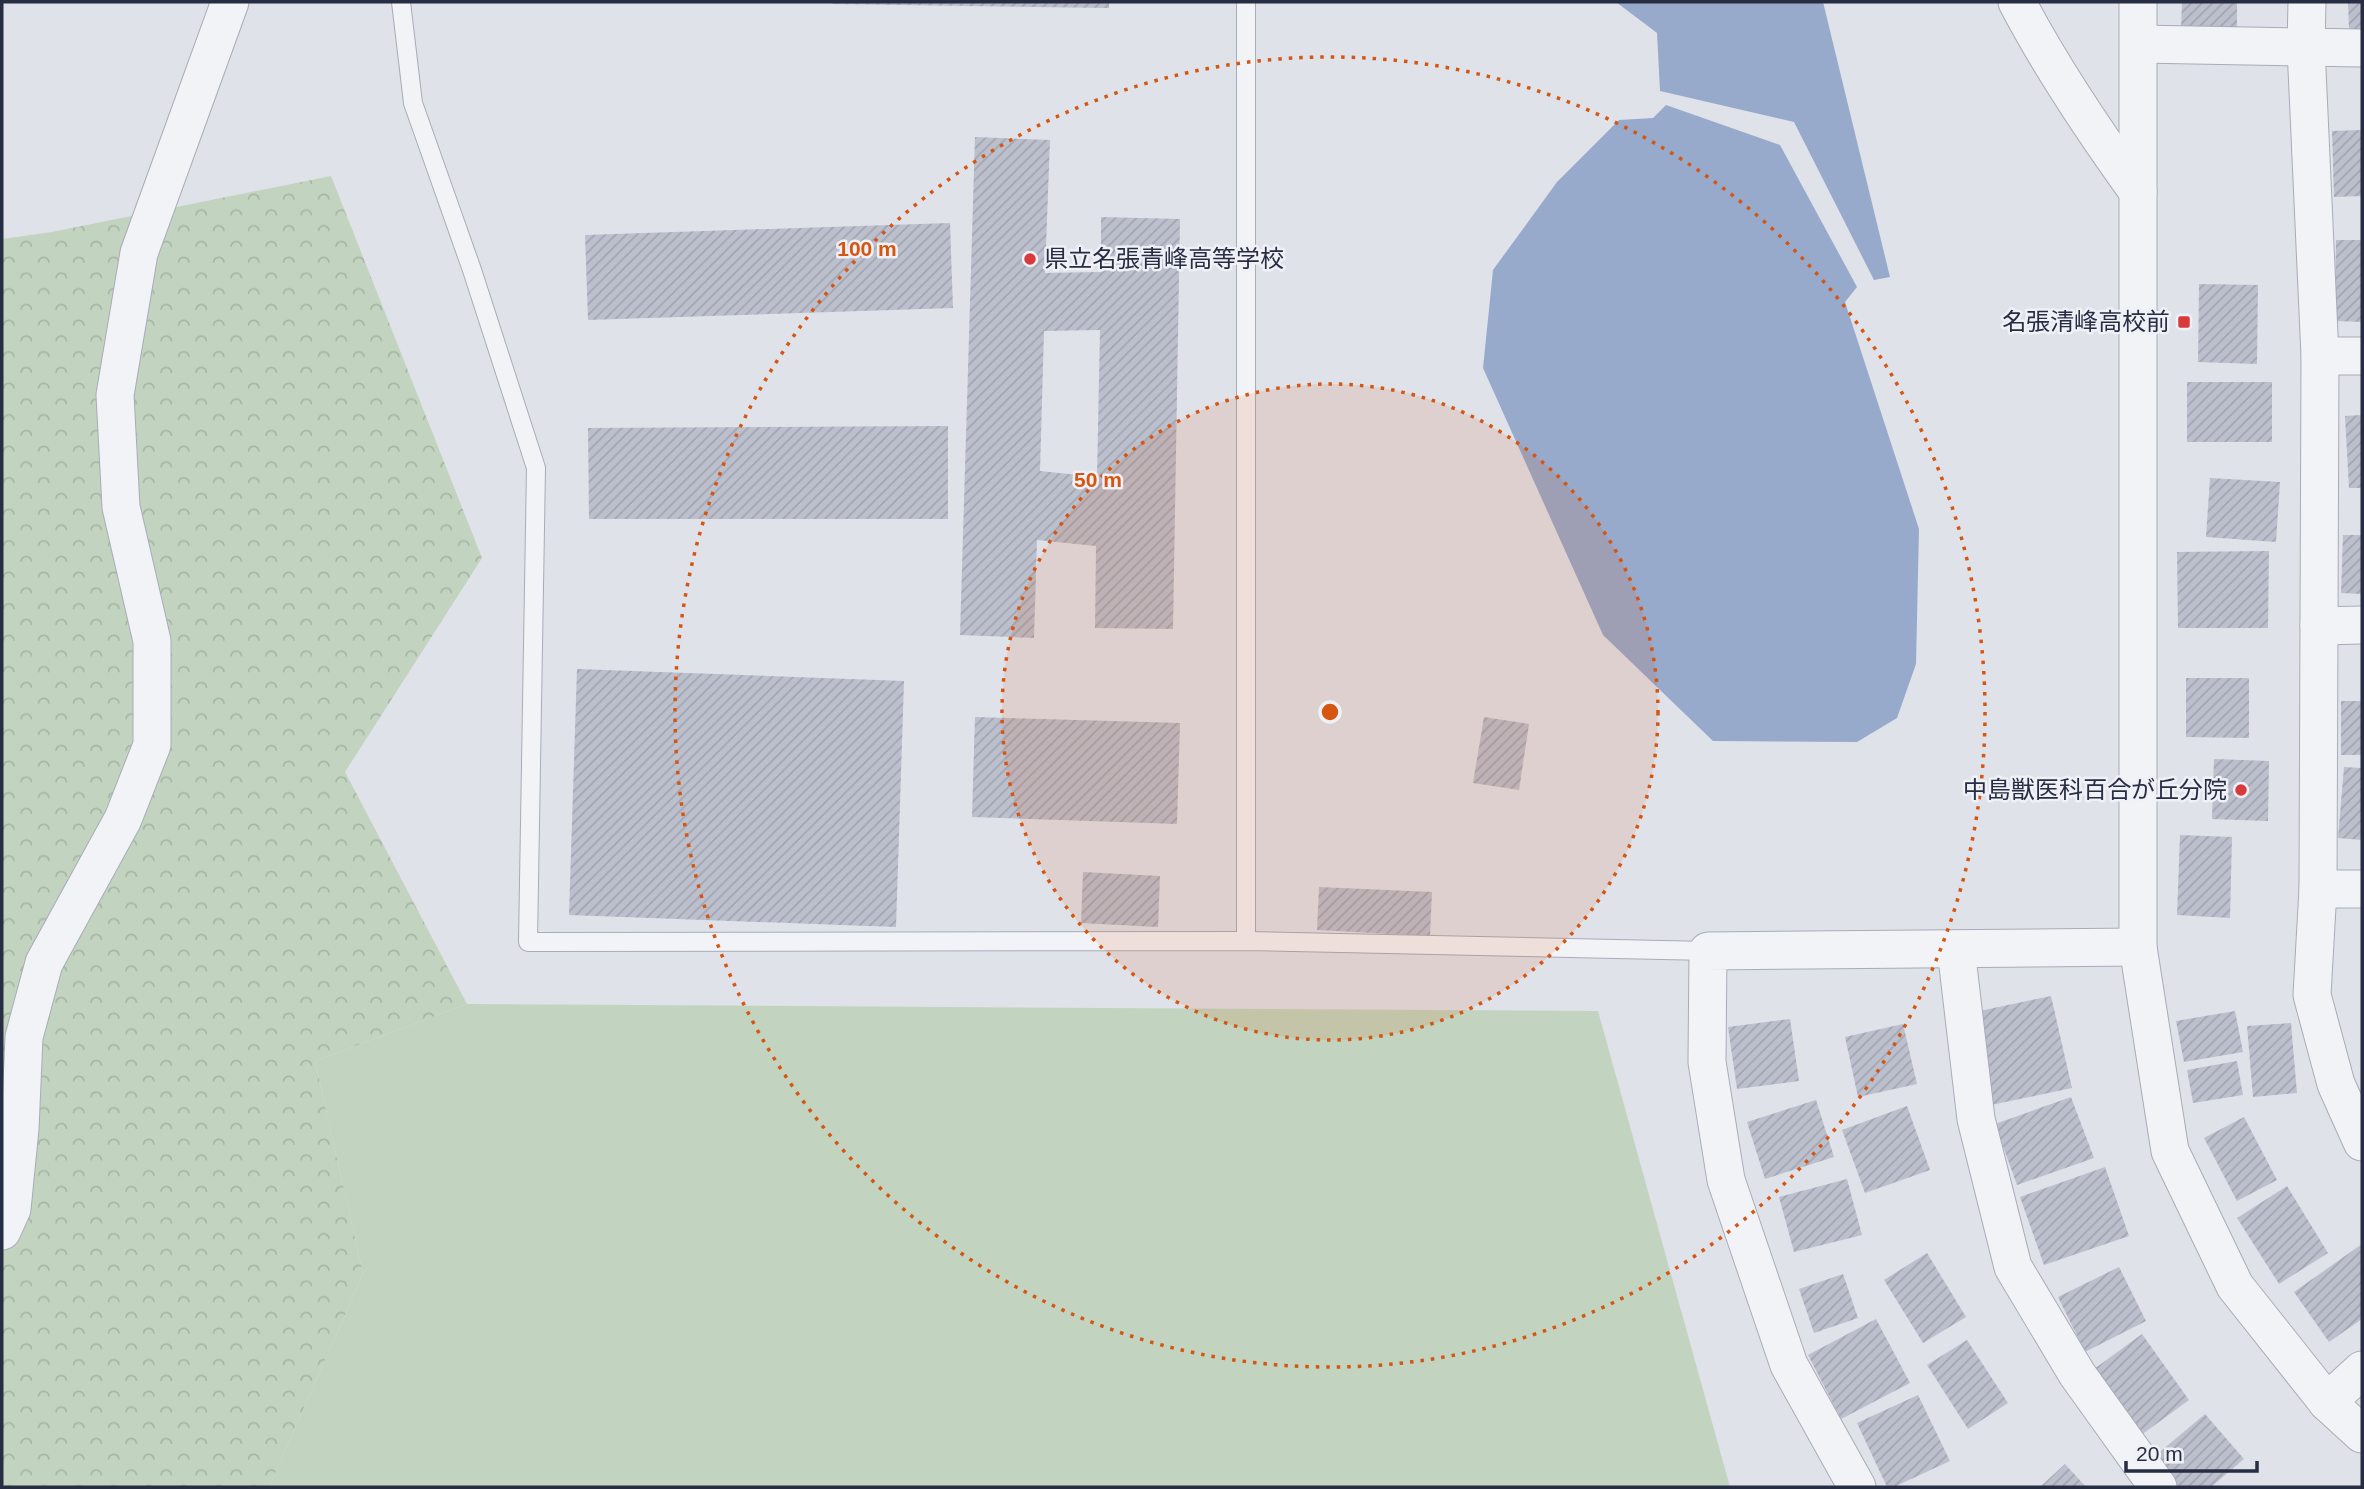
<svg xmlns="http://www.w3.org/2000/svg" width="2364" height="1489" font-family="Arial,'Noto Sans JP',sans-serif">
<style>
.green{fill:#c2d4bf}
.forest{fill:url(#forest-crowns)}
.water{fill:#97aacc}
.building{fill:url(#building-hatch);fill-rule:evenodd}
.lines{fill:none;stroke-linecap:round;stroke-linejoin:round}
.lane-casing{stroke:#a8acb7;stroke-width:20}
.street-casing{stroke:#a8acb7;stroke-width:39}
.lane{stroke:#f2f3f7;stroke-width:18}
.street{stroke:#f2f3f7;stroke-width:37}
.ring{fill:none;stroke:#d55511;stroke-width:3.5;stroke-dasharray:3.5 7}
.poi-dot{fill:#d83a3c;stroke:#eff1f7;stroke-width:2.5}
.labels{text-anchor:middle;stroke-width:5;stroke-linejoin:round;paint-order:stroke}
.poi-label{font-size:24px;fill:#272d42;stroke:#eff1f7;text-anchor:end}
.centre{fill:#d55511;stroke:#eff1f7;stroke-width:3.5}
.ring-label{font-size:21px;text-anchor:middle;font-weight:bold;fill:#d55511;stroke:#eff1f7;stroke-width:5;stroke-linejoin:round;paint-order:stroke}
</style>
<defs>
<pattern id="forest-crowns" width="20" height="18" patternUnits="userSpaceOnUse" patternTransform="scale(1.75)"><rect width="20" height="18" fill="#c2d4bf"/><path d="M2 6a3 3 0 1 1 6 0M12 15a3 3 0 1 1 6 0" fill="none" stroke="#a7b6a5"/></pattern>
<pattern id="building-hatch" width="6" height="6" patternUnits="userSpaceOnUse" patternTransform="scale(1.75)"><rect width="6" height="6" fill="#bcc0cd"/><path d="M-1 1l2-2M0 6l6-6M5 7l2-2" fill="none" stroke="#a2a5b1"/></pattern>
</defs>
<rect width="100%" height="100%" fill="#dfe2e9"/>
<path class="green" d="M467,1004L1598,1011L1730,1487H269L363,1274L315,1061Z"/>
<path class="forest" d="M331,176L482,558L345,772L467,1004L315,1061L363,1274L269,1487H2V239L52,232Z"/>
<g class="water">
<path d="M1616,2H1823L1890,277L1874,280L1794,122L1660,91L1657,33Z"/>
<path d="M1666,105L1780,145L1857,287L1845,302L1919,529L1916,664L1897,718L1857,742L1713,741L1603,635L1483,368L1493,270L1557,182L1619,120L1653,118Z"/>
</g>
<g class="building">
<path d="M832,2H1109V8L832,4Z"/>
<path d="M2182,2H2237V31L2181,30Z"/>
<path d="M2348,2H2362V29H2349Z"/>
<path d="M2362,130V196L2334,197L2332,131Z"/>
<path d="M975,137L1050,140L1045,273L1101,272V217L1180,219L1173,629L1095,628L1096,546L1037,540L1034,638L960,635ZM1100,330L1097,477L1040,471L1044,331Z"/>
<path d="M950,223L953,308L588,320L585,235Z"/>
<path d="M2336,240H2362V322L2335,321Z"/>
<path d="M2199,284L2258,285L2257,364L2198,362Z"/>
<rect x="2187" y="382" width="85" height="60"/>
<path d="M2362,415V488H2349L2345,416Z"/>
<path d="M948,426V519H589L588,428Z"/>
<path d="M2210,478L2280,482L2276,542L2206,537Z"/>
<path d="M2343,535H2362V594L2341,593Z"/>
<path d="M2269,551L2268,628H2178L2177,552Z"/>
<path d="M577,669L904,681L896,927L569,915Z"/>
<path d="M2186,678H2249V738L2186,737Z"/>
<rect x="2341" y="701" width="21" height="54"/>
<path d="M975,717L1180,723L1177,824L972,817Z"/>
<path d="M1484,717L1529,724L1519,790L1473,783Z"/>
<path d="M2214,759L2269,761L2268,821L2212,819Z"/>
<path d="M2344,767L2362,768V840L2338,838Z"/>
<path d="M2180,835L2232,837L2230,918L2177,915Z"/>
<path d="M1083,872L1160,876L1158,927L1081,923Z"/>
<path d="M1319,887L1432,892L1430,936L1317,930Z"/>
<path d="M2051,996L2072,1088L1991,1105L1970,1013Z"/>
<path d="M2235,1011L2243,1052L2184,1062L2176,1021Z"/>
<path d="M1790,1019L1799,1081L1737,1089L1728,1027Z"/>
<path d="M2291,1023L2297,1093L2253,1097L2247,1026Z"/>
<path d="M1903,1024L1917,1084L1858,1097L1845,1037Z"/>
<path d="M2237,1061L2243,1095L2193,1103L2187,1070Z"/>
<path d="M2071,1097L2094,1158L2017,1185L1995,1124Z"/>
<path d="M1816,1100L1834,1157L1765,1179L1747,1122Z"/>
<path d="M1907,1106L1930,1170L1865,1193L1842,1130Z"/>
<path d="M2244,1117L2277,1180L2237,1201L2204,1138Z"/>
<path d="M2105,1167L2129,1236L2044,1265L2020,1197Z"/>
<path d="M1847,1179L1862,1235L1794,1252L1779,1197Z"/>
<path d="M2287,1186L2328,1253L2279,1284L2237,1218Z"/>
<path d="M2362,1244V1319L2329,1342L2294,1292Z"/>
<path d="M1927,1253L1966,1317L1923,1343L1884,1280Z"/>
<path d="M2119,1267L2146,1321L2085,1352L2058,1297Z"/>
<path d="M1843,1274L1858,1318L1814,1333L1799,1289Z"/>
<path d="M1876,1319L1910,1383L1841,1419L1808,1355Z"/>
<path d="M2142,1334L2189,1400L2137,1438L2090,1372Z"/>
<path d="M1967,1340L2008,1403L1968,1429L1927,1365Z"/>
<path d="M1918,1395L1950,1461L1894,1487H1887L1857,1423Z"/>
<path d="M2205,1414L2244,1459L2211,1487H2179L2154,1457Z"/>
<path d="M2065,1464L2086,1487H2040Z"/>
</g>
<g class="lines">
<g class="lane-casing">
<g id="lane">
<path d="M401,2L413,103L472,270L536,468L528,942L1246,941L1708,951"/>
<path d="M1246,2V941"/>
</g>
</g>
<g class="street-casing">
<g id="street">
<path d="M2017,2C2052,69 2094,131 2138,192"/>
<path d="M2138,2V947L2170,1151L2235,1286L2327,1402L2362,1434"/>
<path d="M2307,2L2306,47L2320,356L2318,889L2312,995L2336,1084L2362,1142"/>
<path d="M2139,44L2362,48"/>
<path d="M2320,356H2362"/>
<path d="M2319,626L2362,625"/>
<path d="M2318,889H2362"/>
<path d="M1956,949L1976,1119L2013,1267L2077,1374L2158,1487"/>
<path d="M2,1231L12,1209L20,1129L24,1037L44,963L123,819L152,745V641L121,507L115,395L139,253L230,2"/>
<path d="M2327,1402L2362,1370"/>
<path d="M1857,1487L1789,1365L1726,1180L1707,1062L1708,951L2138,947"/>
</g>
</g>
<use href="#lane" class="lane"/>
<use href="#street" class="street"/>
</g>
<circle cx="1330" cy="712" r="328" fill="#d55511" fill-opacity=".12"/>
<g class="ring">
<circle cx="1330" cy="712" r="328"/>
<circle cx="1330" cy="712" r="655"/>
</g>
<g class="poi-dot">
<circle cx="1030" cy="259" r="7"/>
<rect x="2177" y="315" width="14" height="14" rx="3.5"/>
<circle cx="2241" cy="790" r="7"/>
</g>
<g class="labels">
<g class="poi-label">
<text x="1044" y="267" text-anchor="start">県立名張青峰高等学校</text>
<text x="2170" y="330">名張清峰高校前</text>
<text x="2227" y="798">中島獣医科百合が丘分院</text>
</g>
</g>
<circle cx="1330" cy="712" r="10" class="centre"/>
<g class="ring-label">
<text x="867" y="256">100 m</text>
<text x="1098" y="487">50 m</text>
</g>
<rect width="2364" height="1489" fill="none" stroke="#272d42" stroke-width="7"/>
<path d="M2126 1461v10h131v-10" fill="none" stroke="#272d42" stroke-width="3.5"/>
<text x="2136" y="1461" font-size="21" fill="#272d42" stroke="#eff1f7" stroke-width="5" paint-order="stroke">20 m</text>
</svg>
